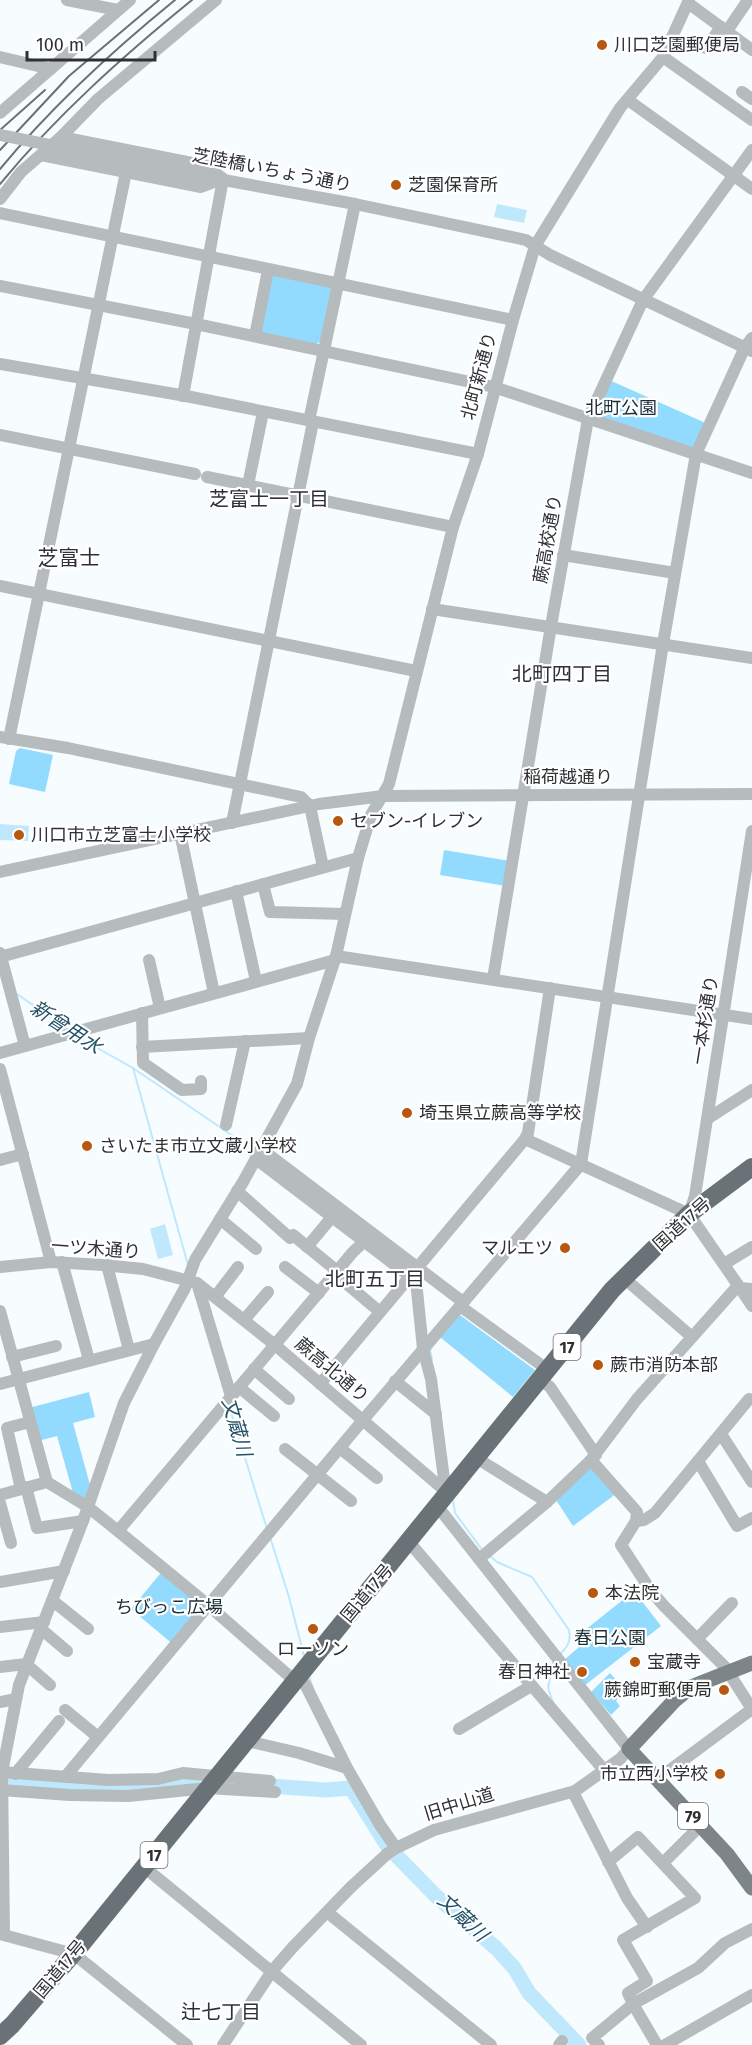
<svg xmlns="http://www.w3.org/2000/svg" width="752" height="2045" font-family="'Fira Sans','Noto Sans JP',sans-serif">
<style>
.green{fill:#93dbfe}
.water{fill:#bfe8fc}
.lines{fill:none;stroke-linecap:round;stroke-linejoin:round}
.stream{stroke:#bfe8fc;stroke-width:2}
.river{stroke:#bfe8fc;stroke-width:15}
.minor{stroke:#b6bbbd;stroke-width:12}
.major{stroke:#7d8589;stroke-width:15}
.highway{stroke:#697277;stroke-width:18}
.rail{stroke:#6c7072;stroke-width:2}
.minor-bridge{stroke:#b6bbbd;stroke-width:12}
.poi-dot{fill:#b85810;stroke:#fff;stroke-width:2}
.labels{text-anchor:middle;stroke-width:4.5;stroke-linejoin:round;paint-order:stroke}
.shield{fill:#fff;stroke:#6c6f70;stroke-width:1.5}
.shield-label{font-size:16px;font-weight:bold;fill:#2d3133}
.poi-label{font-size:18px;fill:#2d3133;stroke:#fff;text-anchor:start}
.street-label{font-size:18px;fill:#2d3133;stroke:#fff}
.park-label{font-size:18px;fill:#192d37;stroke:#fff}
.neighbourhood-label{font-size:20px;fill:#2d3133;stroke:#fff}
.water-label{font-size:20px;font-style:italic;fill:#235369;stroke:#fff}
.quarter-label{font-size:21px;fill:#2d3133;stroke:#fff}
</style>
<rect width="100%" height="100%" fill="#f7fcfe"/>
<g class="green">
<path d="M272,274L329,285L333,292L323,340L316,344L262,333L259,326Z"/>
<path d="M607,379L710,425L696,454L588,419Z"/>
<path d="M20,748L53,755L45,792L9,784L16,751Z"/>
<path d="M444,850L510,861L506,886L440,875Z"/>
<path d="M460,1315L535,1370L513,1397L440,1337Z"/>
<path d="M89,1392L95,1417L73,1423L90,1485L86,1499L73,1493L57,1436L38,1441L29,1408Z"/>
<path d="M590,1465L617,1493L573,1526L556,1500Z"/>
<path d="M164,1569L208,1605L175,1646L131,1609Z"/>
<path d="M634,1591L661,1626L584,1686L564,1660L578,1648L580,1634Z"/>
<path d="M610,1673L622,1687L614,1695L618,1699L616,1701L620,1706L611,1715L591,1692Z"/>
</g>
<g class="water">
<path d="M497,204L527,210L524,223L494,217Z"/>
<path d="M0,824L29,826L28,841L0,840Z"/>
<path d="M165,1224L173,1255L158,1259L150,1229Z"/>
</g>
<g class="lines">
<g class="stream">
<path d="M17,994L69,1030"/>
<path d="M76,1036L133,1068L255,1151"/>
<path d="M133,1068L188,1265"/>
<path d="M430,1348L432,1360"/>
<path d="M229,1406L267,1529"/>
<path d="M453,1500L455,1513L483,1551"/>
<path d="M270,1537L289,1597L304,1656"/>
<path d="M490,1556L497,1562L532,1577L569,1630C571,1641 568,1647 559,1655"/>
<path d="M309,1676L313,1688"/>
<path d="M553,1702L548,1688L553,1661"/>
</g>
<g class="river">
<path d="M0,1781L70,1787L134,1786L193,1782"/>
<path d="M257,1785L325,1790L351,1788L388,1847L436,1896L497,1949L515,1969L529,1993L579,2045"/>
</g>
<g class="minor">
<path d="M67,0L118,10"/>
<path d="M688,3L752,50"/>
<path d="M727,31L748,0"/>
<path d="M706,48L721,27"/>
<path d="M0,57L51,69"/>
<path d="M663,57L752,120"/>
<path d="M742,92L752,99"/>
<path d="M628,100L752,189"/>
<path d="M0,113L130,0"/>
<path d="M61,137L207,166L222,178"/>
<path d="M41,155L201,187L222,179"/>
<path d="M207,177L355,204L526,240L550,255L752,351"/>
<path d="M0,199L21,172L61,137L98,99L216,0"/>
<path d="M0,213L513,320"/>
<path d="M0,286L196,324L494,387L752,473"/>
<path d="M255,336L268,270"/>
<path d="M0,364L186,396L478,454"/>
<path d="M183,396L223,179"/>
<path d="M309,421L355,204"/>
<path d="M0,435L195,474"/>
<path d="M207,477L453,527"/>
<path d="M248,485L263,412"/>
<path d="M563,555L675,573"/>
<path d="M0,586L416,671"/>
<path d="M432,609L752,658"/>
<path d="M0,737L68,748L301,797L310,806L323,867"/>
<path d="M9,739L126,172"/>
<path d="M232,823L313,422"/>
<path d="M180,833L214,993"/>
<path d="M0,872L319,804L383,796L752,794"/>
<path d="M263,884L270,912L345,914"/>
<path d="M236,891L256,981"/>
<path d="M0,953L25,1046"/>
<path d="M336,956L752,1019"/>
<path d="M0,957L358,858"/>
<path d="M149,960L160,1008"/>
<path d="M493,979L551,626L588,419L643,300L752,150"/>
<path d="M142,1013L143,1063L182,1090L201,1089V1081"/>
<path d="M142,1047L309,1038"/>
<path d="M0,1053L335,960"/>
<path d="M0,1069L51,1262"/>
<path d="M707,1119L752,1090"/>
<path d="M226,1125L245,1041"/>
<path d="M525,1139L689,1214L740,1288L752,1289"/>
<path d="M260,1148L463,1302"/>
<path d="M256,1159L416,1281L423,1349L431,1379L446,1494"/>
<path d="M0,1160L23,1154"/>
<path d="M237,1191L290,1238"/>
<path d="M689,1214L695,1196L752,831"/>
<path d="M220,1219L256,1249"/>
<path d="M293,1235L337,1271"/>
<path d="M307,1247L337,1211"/>
<path d="M62,1262L89,1360"/>
<path d="M724,1264L752,1247"/>
<path d="M107,1265L129,1350"/>
<path d="M0,1267L51,1262L103,1265L143,1269L197,1283L275,1345L443,1489L446,1495"/>
<path d="M285,1267L319,1293"/>
<path d="M335,1274L380,1312"/>
<path d="M624,1278L692,1337"/>
<path d="M197,1283L231,1396"/>
<path d="M215,1297L238,1267"/>
<path d="M460,1306L548,1370"/>
<path d="M0,1311L47,1482"/>
<path d="M244,1320L268,1292"/>
<path d="M12,1357L56,1346"/>
<path d="M254,1369L289,1399"/>
<path d="M541,1380L550,1387L596,1455"/>
<path d="M395,1381L436,1414"/>
<path d="M0,1384L154,1344"/>
<path d="M320,1384L525,1139L528,1133L550,988"/>
<path d="M239,1387L274,1416"/>
<path d="M721,1434L752,1482"/>
<path d="M340,1448L377,1478"/>
<path d="M285,1449L351,1501"/>
<path d="M478,1459L547,1502"/>
<path d="M591,1460L637,1512L636,1521L621,1545L651,1591L664,1606L725,1667L752,1709L670,1770"/>
<path d="M698,1461L737,1526L752,1518"/>
<path d="M26,1487L37,1528L83,1521"/>
<path d="M21,1489L7,1428L30,1422"/>
<path d="M0,1495L47,1482L88,1507L118,1531L208,1605L288,1675L305,1684L347,1768L380,1825L396,1848"/>
<path d="M0,1503L11,1543"/>
<path d="M636,1521L644,1520L655,1513L749,1399"/>
<path d="M118,1531L353,1252L372,1234"/>
<path d="M409,1542L604,1770"/>
<path d="M479,1559L547,1502L591,1460L637,1399L735,1289L740,1288L752,1306"/>
<path d="M0,1582L64,1571"/>
<path d="M53,1601L88,1629"/>
<path d="M0,1627L44,1622"/>
<path d="M41,1629L67,1651"/>
<path d="M697,1639L732,1603"/>
<path d="M0,1667L26,1664L50,1685"/>
<path d="M0,1702L16,1699"/>
<path d="M65,1710L98,1737"/>
<path d="M459,1729L531,1686"/>
<path d="M247,1741L299,1753L347,1768"/>
<path d="M2,1772L108,1780L158,1779L183,1773L270,1781"/>
<path d="M15,1774L59,1721"/>
<path d="M65,1777L363,1420L581,1164L663,644L696,454L745,347L752,338"/>
<path d="M0,1790L70,1795L128,1796L208,1788L275,1792"/>
<path d="M573,1792L627,1898L647,1927"/>
<path d="M663,1863L701,1825"/>
<path d="M144,1867L361,2045"/>
<path d="M327,1912L491,2045"/>
<path d="M0,1934L74,1954L187,2045"/>
<path d="M4,1934L2,1772L19,1685L83,1521L124,1403L154,1344L185,1288L195,1260L243,1182L297,1084L309,1038L336,956L358,858L371,815L389,784L453,527L478,454L513,320L535,246L620,108L663,57L689,0"/>
<path d="M223,2045L272,1971L293,1947L351,1887L387,1854L396,1848L434,1830L575,1791L620,1759L629,1749L438,1507"/>
<path d="M559,2045L562,2041"/>
<path d="M599,2045L592,2038L633,2004L628,1993L647,1981L623,1940L695,1898L638,1837L608,1862"/>
<path d="M657,2045L633,2004L698,1968L725,1943L752,1929"/>
<path d="M665,2045L752,1995"/>
</g>
<path class="major" d="M752,1663L691,1687L674,1701L629,1749L727,1854L752,1888"/>
<path class="highway" d="M0,2036L12,2025L80,1946L612,1290L689,1214L752,1167"/>
<g class="rail">
<path d="M0,130L45,90"/>
<path d="M0,150L69,76L159,0"/>
<path d="M0,169C53,105 111,52 175,0"/>
<path d="M0,184C57,115 123,56 192,0"/>
</g>
<path class="minor-bridge" d="M0,135L207,177"/>
</g>
<g class="poi-dot">
<circle cx="602" cy="45" r="6"/>
<circle cx="396" cy="185" r="6"/>
<circle cx="338" cy="821" r="6"/>
<circle cx="19" cy="835" r="6"/>
<circle cx="407" cy="1113" r="6"/>
<circle cx="87" cy="1146" r="6"/>
<circle cx="565" cy="1248" r="6"/>
<circle cx="598" cy="1365" r="6"/>
<circle cx="593" cy="1593" r="6"/>
<circle cx="313" cy="1629" r="6"/>
<circle cx="635" cy="1662" r="6"/>
<circle cx="582" cy="1672" r="6"/>
<circle cx="724" cy="1690" r="6"/>
<circle cx="720" cy="1774" r="6"/>
</g>
<g class="labels">
<g class="shield">
<rect x="553.5" y="1334" width="27" height="26" rx="4.5"/>
<rect x="678" y="1803" width="30" height="26" rx="4.5"/>
<rect x="140.5" y="1842" width="27" height="26" rx="4.5"/>
</g>
<g class="shield-label">
<text x="567" y="1353">17</text>
<text x="693" y="1822">79</text>
<text x="154" y="1861">17</text>
</g>
<g class="poi-label">
<text x="614" y="51">川口芝園郵便局</text>
<text x="408" y="191">芝園保育所</text>
<text x="350" y="827">セブン-イレブン</text>
<text x="31" y="841">川口市立芝富士小学校</text>
<text x="419" y="1119">埼玉県立蕨高等学校</text>
<text x="99" y="1152">さいたま市立文蔵小学校</text>
<text x="553" y="1254" text-anchor="end">マルエツ</text>
<text x="610" y="1371">蕨市消防本部</text>
<text x="605" y="1599">本法院</text>
<text x="313" y="1655" text-anchor="middle">ローソン</text>
<text x="647" y="1668">宝蔵寺</text>
<text x="570" y="1678" text-anchor="end">春日神社</text>
<text x="712" y="1696" text-anchor="end">蕨錦町郵便局</text>
<text x="708" y="1780" text-anchor="end">市立西小学校</text>
</g>
<g class="street-label">
<text transform="translate(272 170) rotate(11)" y="6">芝陸橋いちょう通り</text>
<text transform="translate(479 376) rotate(-75)" y="6">北町新通り</text>
<text transform="translate(548 539) rotate(-80)" y="6">蕨高校通り</text>
<text x="568" y="783">稲荷越通り</text>
<text transform="translate(705 1020) rotate(-81)" y="6">一本杉通り</text>
<text transform="translate(682 1224) rotate(-42)" y="6">国道17号</text>
<text transform="translate(96 1249) rotate(4)" y="6">一ツ木通り</text>
<text transform="translate(332 1370) rotate(40)" y="6">蕨高北通り</text>
<text transform="translate(367 1593) rotate(-50)" y="6">国道17号</text>
<text transform="translate(459 1804) rotate(-17)" y="6">旧中山道</text>
<text transform="translate(60 1969) rotate(-50)" y="6">国道17号</text>
</g>
<g class="park-label">
<text x="621" y="414">北町公園</text>
<text x="169" y="1613">ちびっこ広場</text>
<text x="610" y="1644">春日公園</text>
</g>
<g class="neighbourhood-label">
<text x="269" y="506">芝富士一丁目</text>
<text x="562" y="681">北町四丁目</text>
<text x="375" y="1286">北町五丁目</text>
<text x="221" y="2019">辻七丁目</text>
</g>
<g class="water-label">
<text transform="translate(66 1027) rotate(33)" y="7">新曾用水</text>
<text transform="translate(237 1427) rotate(74)" y="7">文蔵川</text>
<text transform="translate(463 1917) rotate(43)" y="7">文蔵川</text>
</g>
<g class="quarter-label">
<text x="69" y="565">芝富士</text>
</g>
</g>
<path d="M27 51v9h128v-9" fill="none" stroke="#2d3133" stroke-width="3"/>
<text x="36" y="51" font-size="18" fill="#2d3133" stroke="#ffffff" stroke-width="4.5" paint-order="stroke">100 m</text>
</svg>
